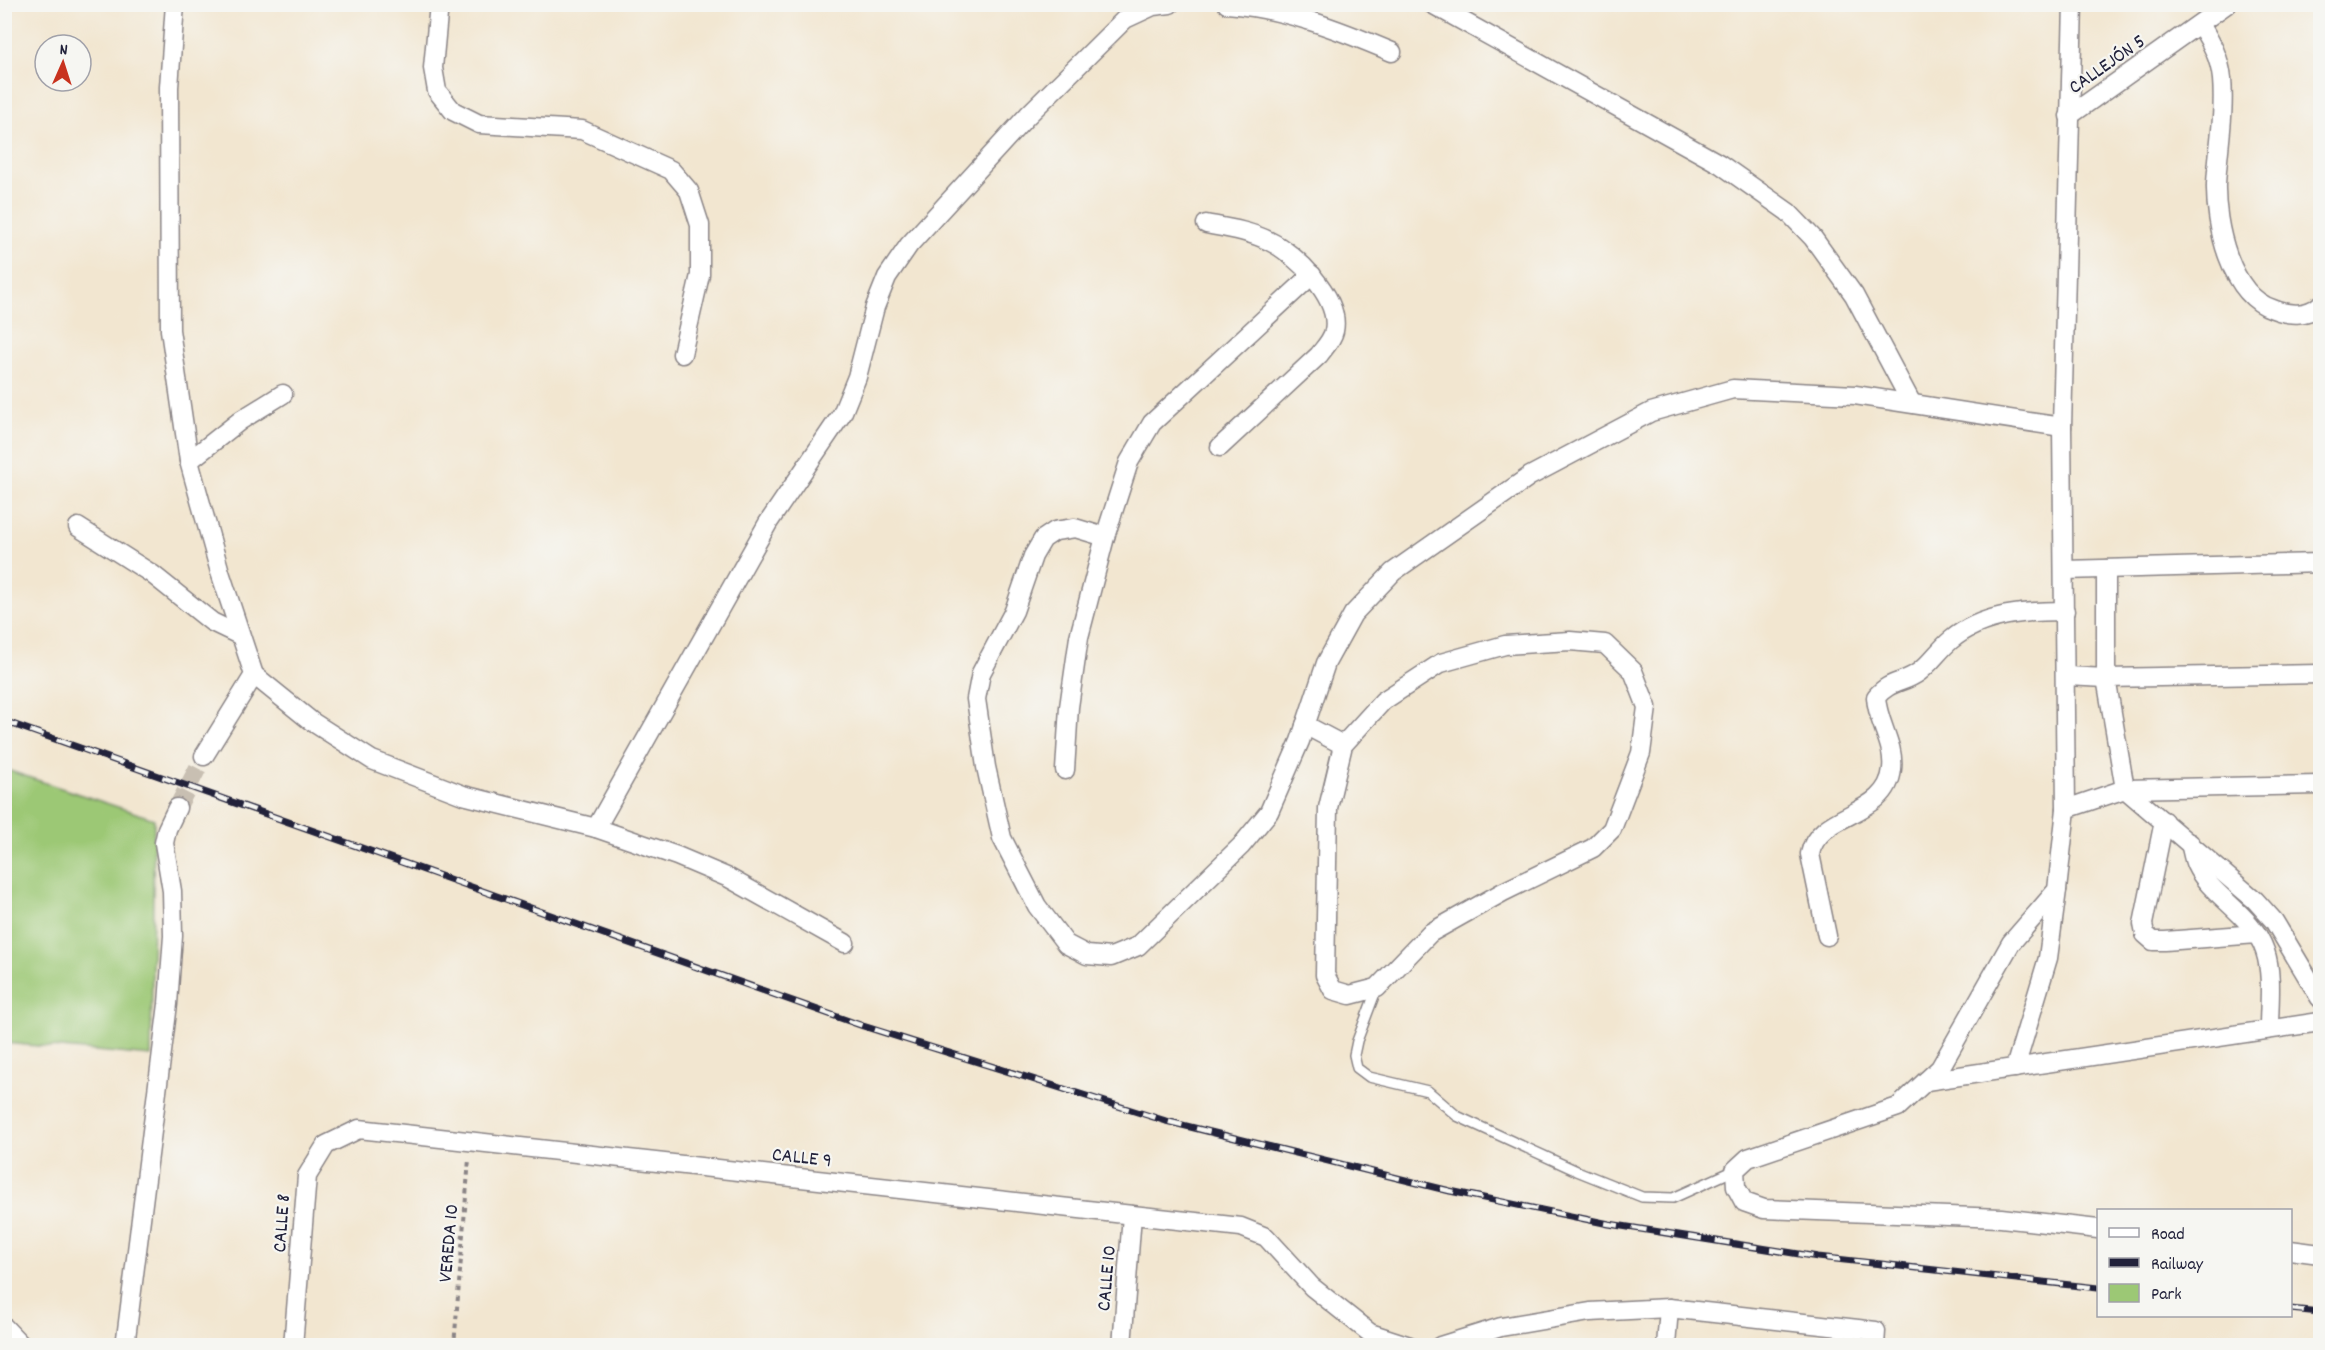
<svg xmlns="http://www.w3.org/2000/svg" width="2325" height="1350" font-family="Dekko,sans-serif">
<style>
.green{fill:#9cc875;stroke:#5f7558;stroke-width:1.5}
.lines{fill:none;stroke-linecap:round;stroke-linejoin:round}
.street-tunnel{stroke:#c8bfb2;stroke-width:18;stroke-dasharray:18 9;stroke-linecap:butt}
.lane-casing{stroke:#8a8486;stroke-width:12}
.street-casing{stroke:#8a8486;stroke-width:21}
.path{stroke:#8a8486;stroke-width:4;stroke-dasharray:4.5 4.5;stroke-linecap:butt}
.lane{stroke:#fff;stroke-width:9}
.street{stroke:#fff;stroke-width:18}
.rail-casing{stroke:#22223b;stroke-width:7}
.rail{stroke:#f6f6f2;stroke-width:4.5;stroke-dasharray:14;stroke-linecap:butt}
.labels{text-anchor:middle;stroke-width:4.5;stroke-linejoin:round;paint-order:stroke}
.street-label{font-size:20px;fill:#22223b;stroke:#f6f6f2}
</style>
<rect width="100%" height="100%" fill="#f6f6f2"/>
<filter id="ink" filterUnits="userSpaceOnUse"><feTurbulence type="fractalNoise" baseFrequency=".0167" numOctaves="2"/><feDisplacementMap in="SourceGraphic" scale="12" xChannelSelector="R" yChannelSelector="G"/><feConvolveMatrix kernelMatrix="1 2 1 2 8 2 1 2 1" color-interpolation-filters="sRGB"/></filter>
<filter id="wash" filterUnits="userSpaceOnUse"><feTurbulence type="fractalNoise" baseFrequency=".008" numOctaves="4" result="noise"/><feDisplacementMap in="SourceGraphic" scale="24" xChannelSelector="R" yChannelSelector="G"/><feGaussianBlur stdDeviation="1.35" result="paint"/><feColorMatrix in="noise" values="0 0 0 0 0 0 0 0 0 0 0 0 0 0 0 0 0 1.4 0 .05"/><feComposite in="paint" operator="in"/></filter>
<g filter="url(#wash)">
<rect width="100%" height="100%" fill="#f2e6d0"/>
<path class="green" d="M4,769L154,819L151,1056L5,1043Z"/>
</g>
<g filter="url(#ink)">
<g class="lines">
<path class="street-tunnel" d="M177,808L204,756"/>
<g class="lane-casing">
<path id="lane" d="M1377,988L1357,1041L1354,1055L1357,1068L1369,1077L1428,1091L1457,1116L1577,1171L1642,1197L1673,1198L1735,1170"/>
</g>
<g class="street-casing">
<g id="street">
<path d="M175,4L169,87L170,330L189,461L220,572L254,675L204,756"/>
<path d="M439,4L433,68L437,91L453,111L479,124L582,130L671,170L689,191L700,225V275L682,354"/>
<path d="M1227,4C1284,8 1340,30 1392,52"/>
<path d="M1432,4L1720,164L1788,212L1813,238L1854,295L1911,402"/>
<path d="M2073,4L2062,427L2066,809L2057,890L2011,943L1940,1068L1898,1107L1748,1158L1735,1170L1736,1187L1744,1202L1764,1209L2001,1218L2098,1229"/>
<path d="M2200,24C2211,42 2220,58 2222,79C2225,114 2218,149 2216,184C2215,224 2230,295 2273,309C2288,315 2307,317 2320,305"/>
<path d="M2069,116L2227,4"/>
<path d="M1206,224C1227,228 1249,231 1269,241C1295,253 1341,298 1334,331C1332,340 1325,347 1319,355L1220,447"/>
<path d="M189,461L241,420L283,394"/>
<path d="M78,527L152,574L212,622L239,635"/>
<path d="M1105,537L1075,528L1055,531L1043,539L1033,556L1014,611L981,673L976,699L986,767L1002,838L1037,906L1066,944L1087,955L1111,957L1138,946L1241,846L1269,812L1300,741L1326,663L1353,614L1393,572L1530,476L1651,412L1733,389L1855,395L2062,427"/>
<path d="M2106,569V678L2125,789L2320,785"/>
<path d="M2065,570L2320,563"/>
<path d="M1570,641L1605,644L1633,671L1647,707L1641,753L1612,829L1593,848L1503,892L1430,933L1377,988L1350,995L1333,990L1325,975L1328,808L1343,745L1383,701L1441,663L1505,645Z"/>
<path d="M254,675L311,721L372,760L463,795L596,828L677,856L729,878L845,943"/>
<path d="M2066,676L2106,678L2320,674"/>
<path d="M1305,725L1343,745"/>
<path d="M1065,770L1069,707L1079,637L1105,537L1129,462L1152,423L1312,275"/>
<path d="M2066,809L2125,789L2255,900L2274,921L2320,998"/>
<path d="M2164,821L2143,924L2145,934L2153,941H2165L2257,934"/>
<path d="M596,828L768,523L842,414L857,377L875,307L887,277L909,245L1028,115L1125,19L1153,6L1170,4"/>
<path d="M2190,843C2192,850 2193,859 2196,865C2211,897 2252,913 2265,951C2273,975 2269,1003 2269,1028"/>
<path d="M1827,936L1810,854C1818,811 1887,818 1892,769C1895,744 1877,722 1876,697C1890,680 1903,684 1919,672C1931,663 1939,650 1951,640C1983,613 2027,611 2065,611"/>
<path d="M2015,1068L2048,958L2057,890"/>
<path d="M1926,1081L2320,1022"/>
<path d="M2290,1250L2320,1254"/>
<path d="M4,1327L22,1346"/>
<path d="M125,1346L168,1004L173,936L172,891L164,843L167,829L177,808"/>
<path d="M293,1346L307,1176L326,1145L359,1129L1241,1227L1266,1237L1312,1287L1370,1333L1410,1346"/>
<path d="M1122,1346L1132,1215"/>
<path d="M1440,1346L1501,1327L1590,1312L1669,1308L1876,1331L1875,1346"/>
<path d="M1666,1346L1669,1308"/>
</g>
</g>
<path class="path" d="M454,1346L469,1159"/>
<use href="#lane" class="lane"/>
<use href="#street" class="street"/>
<g class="rail-casing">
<g id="rail">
<path d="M4,721L863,1026L1166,1121L1450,1191L1609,1224L1818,1257L2098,1288"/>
<path d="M2290,1309L2320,1312"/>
</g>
</g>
<use href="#rail" class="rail"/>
</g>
</g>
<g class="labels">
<g class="street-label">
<text transform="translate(2106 63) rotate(-35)" y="7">CALLEJÓN 5</text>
<text transform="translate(802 1156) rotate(6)" y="7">CALLE 9</text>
<text transform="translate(280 1223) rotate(-86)" y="7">CALLE 8</text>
<text transform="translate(447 1243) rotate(-85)" y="7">VEREDA 10</text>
<text transform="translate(1105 1278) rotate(-85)" y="7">CALLE 10</text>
</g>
</g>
<rect width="2325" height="1350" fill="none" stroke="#f6f6f2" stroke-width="24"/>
<rect x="2097" y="1209" width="195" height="108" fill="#f6f6f2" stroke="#a1a1a9" stroke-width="1.5"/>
<rect x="2109" y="1228" width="30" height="9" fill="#ffffff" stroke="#a1a1a9" stroke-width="1.5"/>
<text x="2151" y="1239" font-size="18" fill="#22223b">Road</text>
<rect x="2109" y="1258" width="30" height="9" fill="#22223b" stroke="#a1a1a9" stroke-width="1.5"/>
<text x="2151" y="1269" font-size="18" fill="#22223b">Railway</text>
<rect x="2109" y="1284" width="30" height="18" fill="#9cc875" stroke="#a1a1a9" stroke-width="1.5"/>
<text x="2151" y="1299" font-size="18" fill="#22223b">Park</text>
<g transform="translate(63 63) rotate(3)"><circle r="28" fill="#f6f6f2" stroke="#a1a1a9" stroke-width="1.5"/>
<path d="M0-4.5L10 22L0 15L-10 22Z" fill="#c8321e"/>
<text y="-9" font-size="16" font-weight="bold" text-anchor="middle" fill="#22223b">N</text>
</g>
</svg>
